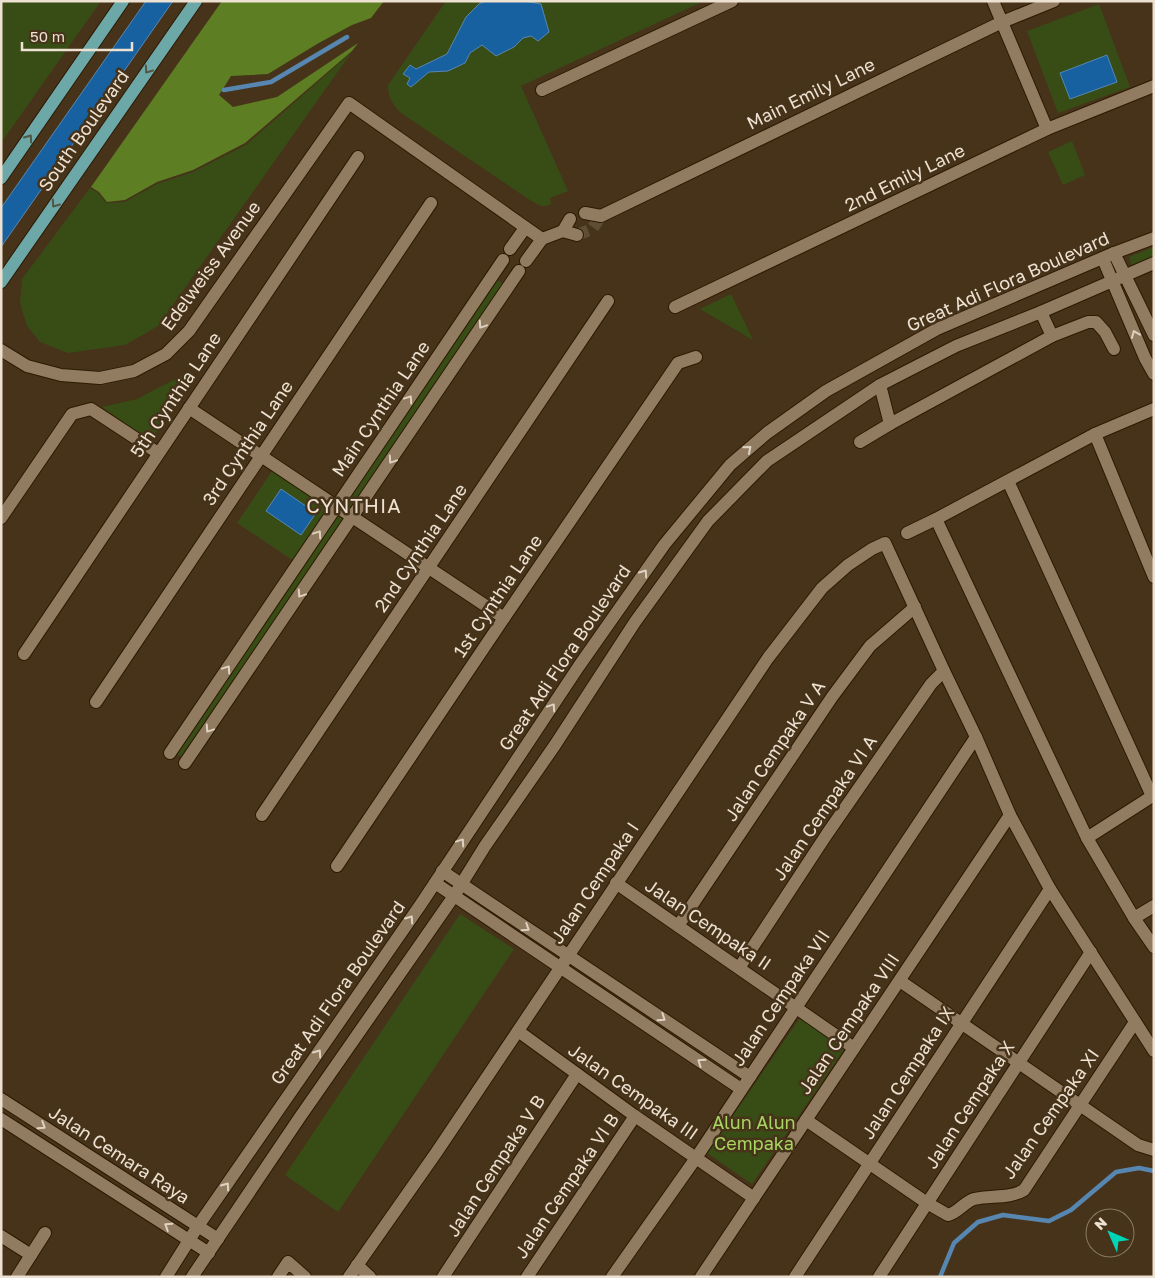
<svg xmlns="http://www.w3.org/2000/svg" width="1155" height="1278" font-family="'Golos Text',sans-serif">
<style>
.green{fill:#384d16}
.forest{fill:#5d7e23}
.water{fill:#1761a1;stroke:#5787b0}
.lines{fill:none;stroke-linecap:round;stroke-linejoin:round}
.stream{stroke:#5787b0;stroke-width:4.5}
.minor-tunnel{stroke:#5f4d36;stroke-width:12;stroke-dasharray:12 6;stroke-linecap:butt}
.minor-casing{stroke:#2c1a02;stroke-width:14}
.major-casing{stroke:#2c1a02;stroke-width:14}
.minor{stroke:#927c61;stroke-width:12}
.major{stroke:#6da8a8;stroke-width:12}
.oneway{stroke:#525645}
.oneway2{stroke:#dfd2c1}
.labels{text-anchor:middle;stroke-width:5;stroke-linejoin:round;paint-order:stroke}
.street-label{font-size:18px;fill:#ede1d2;stroke:#46331a}
.park-label{font-size:18px;fill:#a7d561;stroke:#46331a}
.quarter-label{font-size:20px;letter-spacing:1px;fill:#ede1d2;stroke:#46331a}
</style>
<rect width="100%" height="100%" fill="#46331a"/>
<g class="green">
<path d="M1,1H101L1,143Z"/>
<path d="M446,1H704L521,86L568,191L550,198L551,204C542,209 535,203 527,198L401,113C393,105 388,98 388,85Z"/>
<path d="M1099,4L1130,87L1058,113L1027,31Z"/>
<path d="M351,53L158,326L125,345L68,353L40,342L27,326L20,303L22,279L90,188L98,193L106,203L125,202L157,184L193,172L246,145Z"/>
<path d="M1072,141L1085,175L1063,185L1048,152Z"/>
<path d="M1154,247V256L1132,265L1129,257Z"/>
<path d="M495,278L505,285L352,513L341,506Z"/>
<path d="M731,294L753,340L700,309Z"/>
<path d="M185,374L192,379L151,441L102,407L137,399Z"/>
<path d="M274,468L331,506L294,561L237,523Z"/>
<path d="M338,511L349,518L185,760L175,752Z"/>
<path d="M460,914L514,949L338,1212L285,1175Z"/>
<path d="M800,1018L845,1048L752,1184L707,1153Z"/>
</g>
<path class="forest" d="M222,1H384L371,18L352,25L317,44L268,74L231,76L219,95L233,107L277,97L358,43L352,51L245,143L193,170L157,182L125,200L107,202L99,192L91,187Z"/>
<g class="water">
<path d="M146,1H173L1,247V208Z"/>
<path d="M485,1H524L541,4L549,32L538,41L531,36L523,38L514,47L496,56L482,45L470,53L465,63L448,71L429,72L411,87L407,84L410,78L403,74L410,65L416,69L447,54L466,17L479,4Z"/>
<path d="M1107,55L1117,82L1070,99L1060,73Z"/>
<path d="M281,489L316,513L301,535L266,511Z"/>
</g>
<g class="lines">
<g class="stream">
<path d="M224,90L271,82L347,37"/>
<path d="M940,1277L954,1243L978,1222L1003,1215L1049,1221L1071,1210L1116,1172L1139,1168L1154,1171"/>
</g>
<path class="minor-tunnel" d="M577,235L592,229L601,216"/>
<g class="minor-casing">
<g id="minor">
<path d="M993,1L1047,129"/>
<path d="M542,90L732,1"/>
<path d="M585,213L601,216L1002,22L1054,1"/>
<path d="M563,231L570,219"/>
<path d="M542,239L563,231L577,235"/>
<path d="M510,249L525,228"/>
<path d="M1114,253L1154,335"/>
<path d="M1103,259L1145,358L1154,374"/>
<path d="M526,261L542,239"/>
<path d="M675,307L1047,129L1154,86"/>
<path d="M1052,336L1088,322H1096L1105,332L1114,349"/>
<path d="M1,350L27,366L61,375L100,378L134,371L166,354L189,331L349,103L542,239"/>
<path d="M880,385L890,424L1052,336L1041,312"/>
<path d="M189,408L504,618"/>
<path d="M1095,434L1154,577"/>
<path d="M860,442L890,424"/>
<path d="M1008,481L1152,796"/>
<path d="M1,518L72,414L91,409L158,453"/>
<path d="M907,533L936,519"/>
<path d="M24,654L358,157"/>
<path d="M96,702L431,203"/>
<path d="M170,753L503,260"/>
<path d="M185,763L519,271"/>
<path d="M1154,795L1087,838L1134,918L1154,947"/>
<path d="M262,815L608,301"/>
<path d="M1087,838L936,519L1095,434L1154,409"/>
<path d="M337,866L504,618L678,363L696,357"/>
<path d="M442,871L750,1077"/>
<path d="M435,883L741,1089"/>
<path d="M616,883L854,1048"/>
<path d="M1134,918L1154,906"/>
<path d="M678,926L832,697L870,646L915,607"/>
<path d="M739,968L827,834L931,684L944,671"/>
<path d="M900,981L1138,1145L1154,1150"/>
<path d="M518,1031L635,1116L754,1198"/>
<path d="M1,1099L218,1239"/>
<path d="M1,1119L209,1253"/>
<path d="M806,1120L927,1203L948,1215C958,1213 964,1202 974,1199C991,1195 1009,1199 1024,1190L1135,1022"/>
<path d="M1,1236L31,1255"/>
<path d="M357,1265L370,1277"/>
<path d="M17,1277L45,1233"/>
<path d="M166,1277L198,1226L421,904L579,666L664,545L730,465L767,433L826,391L937,329L1114,253L1154,238"/>
<path d="M192,1277L300,1117L454,896L485,846L555,745L635,622L708,521L767,461L880,385L956,346L1041,312L1154,263"/>
<path d="M278,1277L288,1262L305,1277"/>
<path d="M349,1277L436,1153L768,658L822,588L848,565L872,549L885,543L944,671L976,737L1010,815L1050,889L1154,1051"/>
<path d="M443,1277L577,1074"/>
<path d="M527,1277L635,1116"/>
<path d="M612,1277L696,1158L976,737"/>
<path d="M701,1277L1010,815"/>
<path d="M795,1277L1050,889"/>
<path d="M879,1277L1091,952"/>
</g>
</g>
<g class="major-casing">
<g id="major">
<path d="M1,178L123,1"/>
<path d="M1,282L196,1"/>
</g>
</g>
<use href="#minor" class="minor"/>
<use href="#major" class="major"/>
</g>
<defs><path id="oneway-chevron" d="M-2-3.5L2.5 0L-2 3.5" fill="none" stroke-width="1.6" stroke-linecap="round" stroke-linejoin="round" transform="scale(1.25)"/></defs>
<g class="oneway">
<use href="#oneway-chevron" transform="translate(148 70) rotate(125)"/>
<use href="#oneway-chevron" transform="translate(29 138) rotate(-55)"/>
<use href="#oneway-chevron" transform="translate(55 204) rotate(125)"/>
</g>
<g class="oneway2">
<use href="#oneway-chevron" transform="translate(482 325) rotate(124)"/>
<use href="#oneway-chevron" transform="translate(1135 334) rotate(-112)"/>
<use href="#oneway-chevron" transform="translate(409 399) rotate(-56)"/>
<use href="#oneway-chevron" transform="translate(748 449) rotate(-40)"/>
<use href="#oneway-chevron" transform="translate(392 460) rotate(124)"/>
<use href="#oneway-chevron" transform="translate(318 534) rotate(-56)"/>
<use href="#oneway-chevron" transform="translate(644 573) rotate(-55)"/>
<use href="#oneway-chevron" transform="translate(301 594) rotate(124)"/>
<use href="#oneway-chevron" transform="translate(227 669) rotate(-56)"/>
<use href="#oneway-chevron" transform="translate(552 707) rotate(-56)"/>
<use href="#oneway-chevron" transform="translate(209 729) rotate(124)"/>
<use href="#oneway-chevron" transform="translate(461 842) rotate(-56)"/>
<use href="#oneway-chevron" transform="translate(410 919) rotate(-55)"/>
<use href="#oneway-chevron" transform="translate(526 928) rotate(33)"/>
<use href="#oneway-chevron" transform="translate(662 1018) rotate(34)"/>
<use href="#oneway-chevron" transform="translate(318 1053) rotate(-55)"/>
<use href="#oneway-chevron" transform="translate(701 1062) rotate(-146)"/>
<use href="#oneway-chevron" transform="translate(42 1126) rotate(33)"/>
<use href="#oneway-chevron" transform="translate(226 1186) rotate(-55)"/>
<use href="#oneway-chevron" transform="translate(168 1226) rotate(-147)"/>
</g>
<g class="labels">
<g class="street-label">
<text transform="translate(811 94) rotate(-26)" y="6">Main Emily Lane</text>
<text transform="translate(84 131) rotate(-55)" y="6">South Boulevard</text>
<text transform="translate(905 178) rotate(-26)" y="6">2nd Emily Lane</text>
<text transform="translate(211 266) rotate(-54)" y="6">Edelweiss Avenue</text>
<text transform="translate(1008 282) rotate(-24)" y="6">Great Adi Flora Boulevard</text>
<text transform="translate(176 395) rotate(-56)" y="6">5th Cynthia Lane</text>
<text transform="translate(381 409) rotate(-56)" y="6">Main Cynthia Lane</text>
<text transform="translate(248 443) rotate(-56)" y="6">3rd Cynthia Lane</text>
<text transform="translate(421 548) rotate(-56)" y="6">2nd Cynthia Lane</text>
<text transform="translate(498 596) rotate(-56)" y="6">1st Cynthia Lane</text>
<text transform="translate(565 658) rotate(-56)" y="6">Great Adi Flora Boulevard</text>
<text transform="translate(775 751) rotate(-56)" y="6">Jalan Cempaka V A</text>
<text transform="translate(825 808) rotate(-56)" y="6">Jalan Cempaka VI A</text>
<text transform="translate(595 883) rotate(-56)" y="6">Jalan Cempaka I</text>
<text transform="translate(708 925) rotate(34)" y="6">Jalan Cempaka II</text>
<text transform="translate(338 993) rotate(-55)" y="6">Great Adi Flora Boulevard</text>
<text transform="translate(781 998) rotate(-56)" y="6">Jalan Cempaka VII</text>
<text transform="translate(849 1024) rotate(-56)" y="6">Jalan Cempaka VIII</text>
<text transform="translate(908 1073) rotate(-57)" y="6">Jalan Cempaka IX</text>
<text transform="translate(633 1092) rotate(35)" y="6">Jalan Cempaka III</text>
<text transform="translate(970 1105) rotate(-57)" y="6">Jalan Cempaka X</text>
<text transform="translate(1051 1114) rotate(-55)" y="6">Jalan Cempaka XI</text>
<text transform="translate(119 1155) rotate(33)" y="6">Jalan Cemara Raya</text>
<text transform="translate(496 1166) rotate(-57)" y="6">Jalan Cempaka V B</text>
<text transform="translate(567 1186) rotate(-56)" y="6">Jalan Cempaka VI B</text>
</g>
<g class="park-label">
<text x="754" y="1129">Alun Alun<tspan x="754" dy="21">Cempaka</tspan></text>
</g>
<g class="quarter-label">
<text x="354" y="513">CYNTHIA</text>
</g>
</g>
<rect width="1155" height="1278" fill="none" stroke="#ede1d2" stroke-width="5"/>
<g transform="translate(1110 1233) rotate(315)"><circle r="24" fill="#46331a" stroke="#897964"/>
<path d="M0-4L9 19L0 12L-9 19Z" fill="#00d5b7"/>
<text y="-8" font-size="14" font-weight="bold" text-anchor="middle" fill="#ede1d2">N</text>
</g>
<path d="M22 42v8h110v-8" fill="none" stroke="#ede1d2" stroke-width="2.5"/>
<text x="30" y="42" font-size="15" fill="#ede1d2" stroke="#46331a" stroke-width="4" paint-order="stroke">50 m</text>
</svg>
